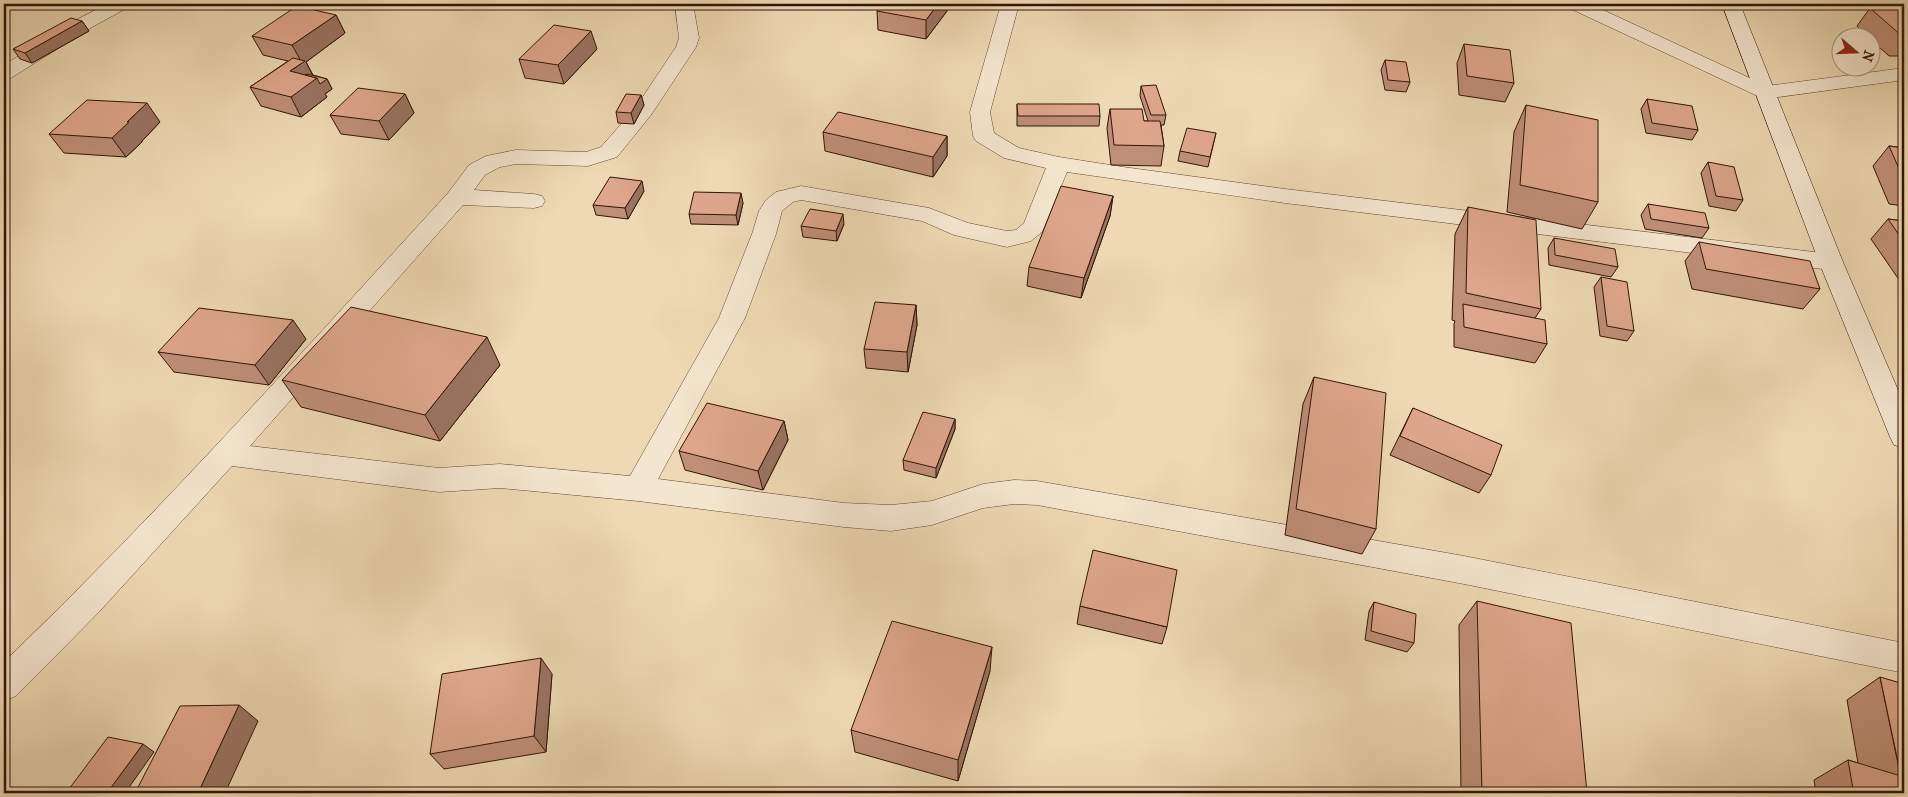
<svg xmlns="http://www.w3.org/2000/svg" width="1908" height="797" font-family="'IM FELL French Canon',serif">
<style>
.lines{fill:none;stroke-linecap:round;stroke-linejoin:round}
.street-casing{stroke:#604632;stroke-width:1}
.secondary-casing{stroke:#311506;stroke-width:1}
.street{fill:#f4e6ce;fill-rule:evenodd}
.secondary{fill:#f4e6ce;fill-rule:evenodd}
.wall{fill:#bf8f78;stroke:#311506}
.shaded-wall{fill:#9b7462;stroke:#311506}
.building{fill:#dea68c;stroke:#311506}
</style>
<rect width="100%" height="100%" fill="#eed9b4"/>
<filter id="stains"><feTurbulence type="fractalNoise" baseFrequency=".004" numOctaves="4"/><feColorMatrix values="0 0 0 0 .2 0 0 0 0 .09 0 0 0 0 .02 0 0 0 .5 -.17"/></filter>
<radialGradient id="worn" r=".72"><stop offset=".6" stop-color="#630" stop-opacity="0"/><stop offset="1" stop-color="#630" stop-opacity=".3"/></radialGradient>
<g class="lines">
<g class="street-casing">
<g id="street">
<path d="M107,4H129L127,8L92,27L11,78L4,80V65L78,19Z"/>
<path d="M675,4H693L699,38L696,47L651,115L617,157L588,166L516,164L500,167L485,175L474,190L534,194L542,196L545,201L542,206L534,208L463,205L250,446L439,468L500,464L630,476L719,318L752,234L759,211L766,200L776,192L801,186L929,208L968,223L1007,231L1016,230L1024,223L1046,168L1004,158L976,141L973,136L970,112L1001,4H1019L990,112L994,133L1019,148L1059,157L1123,167L1285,189L1831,254L1840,256L1843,262L1840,268L1831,270L1285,203L1067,172L1042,232L1031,241L1007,247L954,235L922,221L801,200L793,202L782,211L776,234L745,318L658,479L844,503L891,505L932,501L983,484L1014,480L1037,481L1464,556L1904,643V673L1464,584L1037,505L1014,504L983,508L932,525L891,531L844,527L638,501L500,488L439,492L232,466L99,612L16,696L4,701V662C159,513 302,352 448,193L469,165L486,156L516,150L586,152L601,147L636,107L676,47L679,38Z"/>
<path d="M1567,4H1590L1767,86L1904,68V80L1764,99L1569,8Z"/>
</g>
</g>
<g class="secondary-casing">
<path id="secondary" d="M1722,4H1740L1843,262L1904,404V448L1894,445L1890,437L1819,262Z"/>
</g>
<use href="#street" class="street"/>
<use href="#secondary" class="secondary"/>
</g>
<g class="wall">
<path d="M883,4H947V11L926,39L878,30L877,11Z"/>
<path d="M1870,8H1904V56H1889L1870,39V38H1869L1857,26Z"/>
<path d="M336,15L345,33L306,62L313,75L327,79L332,89L325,94L327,97L301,117L261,106L250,87L288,61L263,55L252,36Z"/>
<path d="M82,21L89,31L32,63L20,59L13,49Z"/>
<path d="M1464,44L1514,83L1505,102L1459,95L1457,63Z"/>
<path d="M597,49L564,84L525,78L519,59Z"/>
<path d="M1385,60L1410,82L1406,92L1385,90L1381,70Z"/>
<path d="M1141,86L1166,115L1164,125H1161L1164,146L1161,166L1111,165L1107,128L1110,109L1144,121H1148L1140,96Z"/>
<path d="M405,94L414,113L389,140L341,134L330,115Z"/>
<path d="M641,95L644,105L634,124L618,123L616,112Z"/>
<path d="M1647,99L1698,130L1692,140L1646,133L1641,109Z"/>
<path d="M1017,104L1100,116L1099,126H1017Z"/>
<path d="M1526,105L1598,202L1582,229L1507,212L1514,132Z"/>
<path d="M160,122L142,141V142L126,157L64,153L49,134Z"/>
<path d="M823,132L947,136V156L933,177L825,151Z"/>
<path d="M1216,133L1208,167L1178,161L1180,151Z"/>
<path d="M1889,146L1904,148V206L1889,204L1873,166Z"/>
<path d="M1708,162L1743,200L1736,211L1709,206L1701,173Z"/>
<path d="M644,191L628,219L596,215L593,205Z"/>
<path d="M1113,196L1110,216L1081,298L1027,286L1029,267Z"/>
<path d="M743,203L738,225L691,224L689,214Z"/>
<path d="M1648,204L1709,228L1702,238L1645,229L1641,215Z"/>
<path d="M1468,207L1541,309L1535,318L1547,344L1535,363L1454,347V324L1455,321L1452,320L1455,234Z"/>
<path d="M1888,219L1904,221V287L1871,239Z"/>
<path d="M844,224L837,241L803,237L801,226Z"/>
<path d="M1554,238L1618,267L1611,277L1549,265L1548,248Z"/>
<path d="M1699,242L1820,289L1803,309L1692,289L1685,261Z"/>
<path d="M1601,277L1634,331L1627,341L1600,336L1594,287Z"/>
<path d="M916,305L917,325L908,372L866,368L864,349Z"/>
<path d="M306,339L269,385L174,372L158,352Z"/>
<path d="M500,365L440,441L301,407L282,380Z"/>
<path d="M1314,377L1376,529L1362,554L1285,535L1303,404Z"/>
<path d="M1413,408L1491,475L1479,493L1390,455Z"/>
<path d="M955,419V429L936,478L904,470L903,460Z"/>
<path d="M784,421L788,440L763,490L685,470L679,451Z"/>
<path d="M1477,601L1587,793H1461L1459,625Z"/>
<path d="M1374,602L1414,643L1407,652L1365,640L1369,611Z"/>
<path d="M1080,606L1167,627L1162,644L1077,624Z"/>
<path d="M990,671L958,781L855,752L851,730Z"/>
<path d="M552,674L546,752L444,769L430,754Z"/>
<path d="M1880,677L1904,793H1816L1814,780L1848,760L1858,763L1847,700Z"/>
</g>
<g class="shaded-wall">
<path d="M938,4H947V11L926,39V20Z"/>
<path d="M336,15L345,33L306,62L315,80L317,78L327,79L332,89L325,94L327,97L301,117L291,97L290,71L302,63L292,45Z"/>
<path d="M82,21L89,31L32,63L25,53Z"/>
<path d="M591,31L597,49L564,84L558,65Z"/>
<path d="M405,94L414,113L389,140L379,121Z"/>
<path d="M641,95L644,105L634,124L631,113Z"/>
<path d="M147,103L160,122L142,141V142L126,157L112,138L127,122Z"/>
<path d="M947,136V156L933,177V157Z"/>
<path d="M642,181L644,191L628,219L625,208Z"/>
<path d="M741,193L743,203L738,225L736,215Z"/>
<path d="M1113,196L1110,216L1081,298L1084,278Z"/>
<path d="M843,214L844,224L837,241L836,231Z"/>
<path d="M916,305L917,325L908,372L907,352Z"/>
<path d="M293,320L306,339L269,385L255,365Z"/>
<path d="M487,337L500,365L440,441L425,415Z"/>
<path d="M955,419V429L936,478V468Z"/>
<path d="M784,421L788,440L763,490L758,471Z"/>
<path d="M992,647L990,671L958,781V760Z"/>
<path d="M541,658L552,674L546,752L534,736Z"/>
<path d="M239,705L258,721L225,793H198Z"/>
<path d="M143,744L154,752L125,793H107Z"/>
</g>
<g class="building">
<path d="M883,4H938L926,20L877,11Z"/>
<path d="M297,6L336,15L292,45L252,36Z"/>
<path d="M1870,8H1904V37H1903Z"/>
<path d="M71,18L82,21L25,53L13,49Z"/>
<path d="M554,25L591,31L558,65L519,59Z"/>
<path d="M1464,44L1510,50L1514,83L1467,76Z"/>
<path d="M293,58L305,61L290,71L317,78L291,97L250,87Z"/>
<path d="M1385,60L1406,62L1410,82L1388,80Z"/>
<path d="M307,74L327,79L320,84L317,78L305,75Z"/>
<path d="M1156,85L1166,115H1151L1141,86Z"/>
<path d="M358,88L405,94L379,121L330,115Z"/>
<path d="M626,94L641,95L631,113L616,112Z"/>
<path d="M1647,99L1692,106L1698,130L1652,123Z"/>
<path d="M87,100L147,103L127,122H129L112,138L49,134Z"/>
<path d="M1017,104H1099L1100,116H1018Z"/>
<path d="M1526,105L1598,120V202L1520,185Z"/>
<path d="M1110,109H1142L1144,121H1160L1164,146L1114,145Z"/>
<path d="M838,112L947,136L933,157L823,132Z"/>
<path d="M1187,128L1216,133L1210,157L1180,151Z"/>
<path d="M1889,146L1904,148V180Z"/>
<path d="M1708,162L1734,167L1743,200L1716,196Z"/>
<path d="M610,177L642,181L625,208L593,205Z"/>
<path d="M1061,186L1113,196L1084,278L1029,267Z"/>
<path d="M694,192L741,193L736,215L689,214Z"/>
<path d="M1648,204L1705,213L1709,228L1651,219Z"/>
<path d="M1468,207L1536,220L1541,309L1466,293Z"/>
<path d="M810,209L843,214L836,231L801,226Z"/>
<path d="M1888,219L1904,221V242Z"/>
<path d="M1554,238L1615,249L1618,267L1555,255Z"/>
<path d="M1699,242L1810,261L1820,289L1706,269Z"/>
<path d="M1601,277L1627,282L1634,331L1607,326Z"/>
<path d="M875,302L916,305L907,352L864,349Z"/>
<path d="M1463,304L1545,320L1547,344L1464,327Z"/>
<path d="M351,307L487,337L425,415L282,380Z"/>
<path d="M199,308L293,320L255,365L158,352Z"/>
<path d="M1314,377L1386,393L1376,529L1296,509Z"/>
<path d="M707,403L784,421L758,471L679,451Z"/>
<path d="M1413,408L1502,445L1491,475L1400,436Z"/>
<path d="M923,412L955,419L936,468L903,460Z"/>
<path d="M1093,550L1177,570L1167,627L1080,606Z"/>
<path d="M1477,601L1571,623L1587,793H1482Z"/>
<path d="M1374,602L1416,614L1414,643L1371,631Z"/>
<path d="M892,621L992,647L958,760L851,730Z"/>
<path d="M541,658L534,736L430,754L442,674Z"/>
<path d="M1880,677L1904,684V793H1868L1853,789L1848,760L1901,776Z"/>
<path d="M239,705L198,793H135L180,706Z"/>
<path d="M108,737L143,744L107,793H66Z"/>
</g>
<rect width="1908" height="797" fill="none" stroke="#eed9b4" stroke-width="20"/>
<rect x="5" y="5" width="1898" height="787" fill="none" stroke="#311506" stroke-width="2.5"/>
<rect x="10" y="10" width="1888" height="777" fill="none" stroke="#311506"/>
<g transform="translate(1856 52) rotate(109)"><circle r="24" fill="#f4e6ce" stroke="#a6927e"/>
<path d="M0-4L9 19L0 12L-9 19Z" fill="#8f2418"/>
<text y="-8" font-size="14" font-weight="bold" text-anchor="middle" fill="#311506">N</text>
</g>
<rect width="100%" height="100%" filter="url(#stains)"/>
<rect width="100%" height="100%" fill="url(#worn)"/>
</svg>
